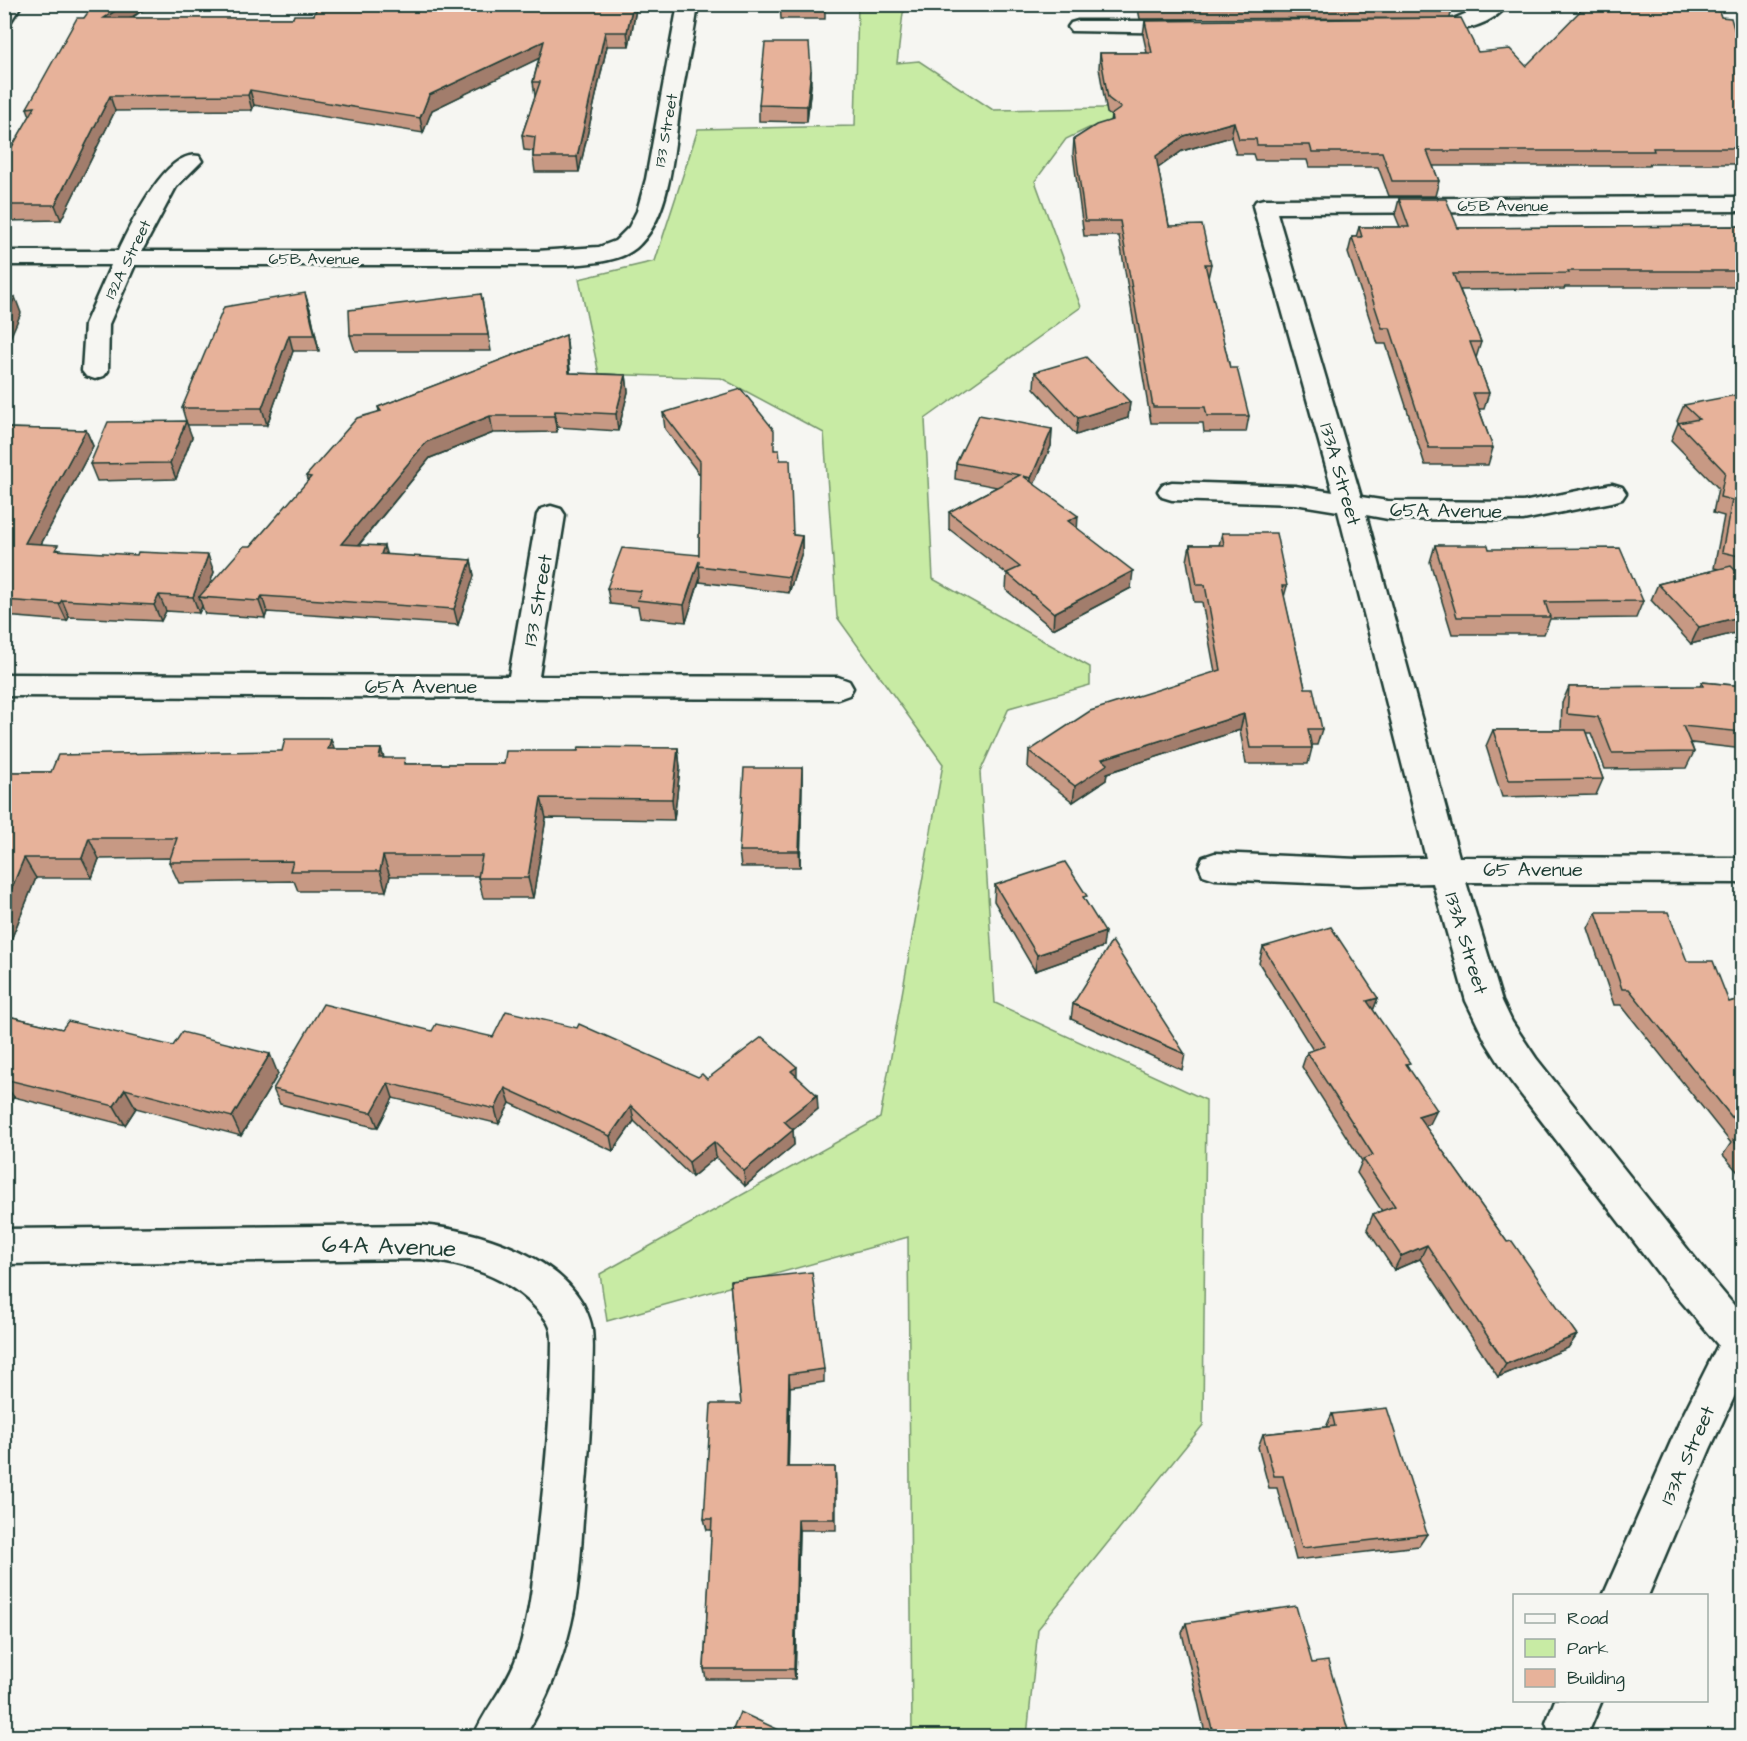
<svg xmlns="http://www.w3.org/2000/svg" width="1747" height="1741" font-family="'Architects Daughter',sans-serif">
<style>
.green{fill:#c8eba4;stroke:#74946c;stroke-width:1.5}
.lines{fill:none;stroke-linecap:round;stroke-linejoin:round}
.street-casing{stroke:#1f3d34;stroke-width:5}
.secondary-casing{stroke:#1f3d34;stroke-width:5}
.street{fill:#f6f6f2;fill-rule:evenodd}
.secondary{fill:#f6f6f2;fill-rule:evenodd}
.wall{fill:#c79984;stroke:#1f3d34;stroke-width:1.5}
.shaded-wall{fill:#a27d6c;stroke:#1f3d34;stroke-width:1.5}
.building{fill:#e7b29a;stroke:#1f3d34;stroke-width:1.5}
.labels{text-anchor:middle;stroke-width:6;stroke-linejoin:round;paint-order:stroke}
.far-street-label{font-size:16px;fill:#1f3d34;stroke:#f6f6f2}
.street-label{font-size:20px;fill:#1f3d34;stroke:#f6f6f2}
.near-street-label{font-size:24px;fill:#1f3d34;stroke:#f6f6f2}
</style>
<rect width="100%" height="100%" fill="#f6f6f2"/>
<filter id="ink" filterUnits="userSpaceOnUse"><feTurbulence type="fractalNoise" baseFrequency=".0167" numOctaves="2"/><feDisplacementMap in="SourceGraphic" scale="12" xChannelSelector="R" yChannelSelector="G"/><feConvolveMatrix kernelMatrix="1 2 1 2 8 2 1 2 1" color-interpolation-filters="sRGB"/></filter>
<g filter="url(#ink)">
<path class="green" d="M858,5H913L903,13L897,63L919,61L993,110L1158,107L1089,128L1066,139L1035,181L1081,307L925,419L933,579L1090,667V685L1009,708L980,772L995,1003L1206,1100L1203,1425L1038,1629L1027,1736H912L908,1237L607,1321L600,1274L880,1118L943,764L837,617L824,433L721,378L599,374L579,279L655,261L698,129L855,126Z"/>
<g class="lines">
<g class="street-casing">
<g id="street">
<path d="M678,4H698C694,37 686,68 681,100C673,145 673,216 636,248C619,262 591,263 569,265H135L109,324L108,371L104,376L95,379L86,376L82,371L85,324L111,265H4V251H118C130,226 166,148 199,156L202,161L176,187L142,251H537L599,247L615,241L629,227L637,211L646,179Z"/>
<path d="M1488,4H1507C1493,29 1438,37 1412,30L1409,26L1412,22L1451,20Z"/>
<path d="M1078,21H1190L1197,23L1200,27L1197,31L1190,33L1071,31L1068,27L1071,23Z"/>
<path d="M1742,197V211L1277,213L1361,497L1388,501L1523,502L1612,484L1622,487L1626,493L1622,499L1612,502L1523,520L1388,519L1366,515L1459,857L1742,858V883L1466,882L1502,1001L1512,1022L1536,1058L1697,1261L1742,1315V1380L1710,1449L1648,1596H1603L1680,1421L1718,1345L1669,1287L1510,1080L1486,1042L1466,1001L1433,883L1358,885L1215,879L1203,875L1199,866L1203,857L1215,853L1358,859L1426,858L1338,511L1295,504L1172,500L1162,497L1158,491L1162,485L1172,482L1295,486L1333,492L1253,206L1256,201L1264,199Z"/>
<path d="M551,506L561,509L565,515L539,676L838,677L849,681L853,688L849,695L838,699L4,696V674L509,676L537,515L541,509Z"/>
<path d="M421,1225C475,1230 554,1253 583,1304C587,1312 591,1321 592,1330C594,1346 592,1363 592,1379C591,1422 588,1464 584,1506C581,1545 580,1586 571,1624C562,1663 546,1702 525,1736H474C485,1708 507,1686 517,1656C531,1614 534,1571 539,1526C546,1465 552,1403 552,1340C552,1325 546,1319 536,1308C505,1275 465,1264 421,1259L4,1264V1229Z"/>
<path d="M1555,1700H1602L1587,1736H1551L1546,1723Z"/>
</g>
</g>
<g class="secondary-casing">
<path id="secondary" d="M4,4H22L11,21L4,23Z"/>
</g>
<use href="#street" class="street"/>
<use href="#secondary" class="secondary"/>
</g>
<g class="wall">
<path d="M152,4L132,18H293L314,15L318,4H637L629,46H607L579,172H535L533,157V151L524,150L522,135L535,96L533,82L539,58L432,110L423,133L254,105L252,110L115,111L61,220L4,221V161L30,116L27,108L84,18Z"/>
<path d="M780,4H825V19H781Z"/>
<path d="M1137,4H1453L1450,18L1140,19Z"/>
<path d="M1715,10L1721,17L1743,60V164H1650L1649,166H1433L1439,181L1435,196H1389L1378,167H1309L1307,160H1255L1253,154H1236L1231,137L1182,151L1158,168L1169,226L1211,264L1208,278L1230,368L1249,416L1246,432H1204L1203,423H1151L1119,236H1084L1073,154L1074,139L1110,121L1111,116L1107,113L1099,68L1100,53H1147L1143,35L1145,21L1478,52L1526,66Z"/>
<path d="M811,85L807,122L759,121V105Z"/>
<path d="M1399,199L1458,228L1743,226V287H1565L1564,289L1460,290L1481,342L1476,358L1489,393L1484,409H1479L1493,448L1488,465H1425L1386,344H1378L1348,253L1352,237H1356L1359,227H1400L1395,215Z"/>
<path d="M481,294L491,351H355L350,335Z"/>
<path d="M310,309L319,351H293L267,425H187L182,408Z"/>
<path d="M566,335L570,373L626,375L628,392L618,431L557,427V432L493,433L430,458L359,545L386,555L471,560L474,576L458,625L267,612L265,618L205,614L202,606L199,613L166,611L161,621L69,617L67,621L4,616V428L86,430L93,446L41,544L60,550L214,572L209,586L251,546L308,482L306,476L379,411L378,407Z"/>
<path d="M1035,372L1130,402L1128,418L1076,435L1034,388Z"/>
<path d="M1743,401V575H1740L1743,578V631L1691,644L1651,600L1658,584L1719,569L1714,568L1724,516L1713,513L1718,488L1671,440L1678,423H1679L1677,421L1684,405Z"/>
<path d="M663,413L775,450L780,460L793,535L802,536V552L789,593L700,582V578L686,622L640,617L638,607L610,604L607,588L699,555L700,475L665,429Z"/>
<path d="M1052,429L1051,446L1034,484L1077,528L1131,588L1053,629L1006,590L1007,574L949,529V512L997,487L955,479L956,463Z"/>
<path d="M192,437L176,479L97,481L90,464Z"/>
<path d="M1222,533L1287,586L1284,597L1305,688L1322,729L1317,745H1312V748L1308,764H1246L1240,730L1107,773L1106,780L1073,802L1028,767L1029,751L1215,672L1202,602H1194L1187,561L1190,545H1219Z"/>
<path d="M1435,545L1489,549L1643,601L1636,618L1550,619L1544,634H1452L1430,562Z"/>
<path d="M1702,682L1743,686V749L1691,743L1694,752L1686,768L1605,769L1591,733H1586L1603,779L1596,795L1502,797L1486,746L1493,730H1561L1562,703L1569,687L1700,686Z"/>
<path d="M678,748L680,768L674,820L546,818L533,898H483L478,876H390L386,891H298L294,881L179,883L169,862L171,858L99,859L92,878H36L4,957V772H51L282,751L335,749H381L384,758L407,764H504L578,751Z"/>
<path d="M802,768V784L800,867H741L739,851Z"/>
<path d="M995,885L1086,902L1103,947L1035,971L994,901Z"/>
<path d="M1596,912L1687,961L1729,1002L1743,998V1178L1723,1155L1731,1143L1621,1005H1614L1588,928Z"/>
<path d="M1263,947L1378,998L1373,1010L1408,1067L1430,1124L1425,1126L1507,1242L1577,1335L1568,1348L1498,1377L1420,1259L1394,1270L1367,1229L1373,1214L1382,1211L1357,1173L1362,1161L1302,1067L1307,1052L1313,1050L1259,963Z"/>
<path d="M1073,1004L1185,1054L1182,1070L1071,1019Z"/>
<path d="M4,1015L62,1029L278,1074L241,1136L136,1108L125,1125L14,1097L4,1110Z"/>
<path d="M432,1031L493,1037L707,1079L797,1077L818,1109L793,1130L794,1145L745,1186L716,1157L692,1177L634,1121L613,1151L510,1103L499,1124L393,1098L378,1127H374L280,1104L273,1089Z"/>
<path d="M730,1281L824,1369V1382L790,1387L788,1467H835L836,1480V1530H799L795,1679H706L704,1669L712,1530H707L704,1519L741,1404Z"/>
<path d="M1332,1414L1427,1534L1419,1546L1296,1560L1277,1488H1269L1258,1447L1263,1434L1326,1427Z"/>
<path d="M1186,1623L1312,1663L1350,1737H1206L1182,1633Z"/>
</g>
<g class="shaded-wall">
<path d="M126,4H152L109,32L104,18Z"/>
<path d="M633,4H637L629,46L627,32Z"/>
<path d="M605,32L607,46L579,172L577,157Z"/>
<path d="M544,41L546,55L432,110L423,133L420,118L429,95Z"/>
<path d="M811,70V85L807,122V106Z"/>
<path d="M250,90L254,105L252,110L248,95Z"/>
<path d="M110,96L115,111L61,220L55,205Z"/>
<path d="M1234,122L1231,137L1182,151L1154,171L1156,156L1184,136Z"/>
<path d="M305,293L310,309L319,351L315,335Z"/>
<path d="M15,297L21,313L4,352V320Z"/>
<path d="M289,335L293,351L267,425L262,408Z"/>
<path d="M566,335L568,351L572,389L569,373Z"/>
<path d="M626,375L628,392L618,431L616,414Z"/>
<path d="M1130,402L1128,418L1076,435L1078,418Z"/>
<path d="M555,411L557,427V432L554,416Z"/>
<path d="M490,416L493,433L430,458L346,560L341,544L426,442Z"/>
<path d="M186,421L192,437L176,479L170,463Z"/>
<path d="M1052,429L1051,446L1030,494L1031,478Z"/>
<path d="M86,430L93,446L33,559L25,543Z"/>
<path d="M1078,516L1077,532L1068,521Z"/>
<path d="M802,536V552L789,593V577Z"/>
<path d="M384,546L389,563L381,554Z"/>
<path d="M208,555L214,572L205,598L199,597L202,606L199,613L193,597Z"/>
<path d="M471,560L474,576L458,625L454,609Z"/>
<path d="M699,561L700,578L686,622L684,605Z"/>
<path d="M1133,571L1131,588L1053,629L1054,613Z"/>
<path d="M159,595L166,611L161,621L154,605Z"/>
<path d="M262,596L267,612L265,618L259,601Z"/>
<path d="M62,600L69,617L67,621L59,604Z"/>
<path d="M1743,616V631L1691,644L1699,627Z"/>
<path d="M1244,714L1240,730L1107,773L1106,780L1073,802L1075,786L1102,759Z"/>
<path d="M331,739L338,759L328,749Z"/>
<path d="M678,748L680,768L674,820L672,799Z"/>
<path d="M381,749L387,770L379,758Z"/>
<path d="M802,768V784L800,867L799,851Z"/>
<path d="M541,798L546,818L533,898L528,878Z"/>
<path d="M89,838L99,859L92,878L82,858Z"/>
<path d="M383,856L390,876L386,891L380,871Z"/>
<path d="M24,858L36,878L4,957V907Z"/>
<path d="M1105,932L1103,947L1035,971L1037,955Z"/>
<path d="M1378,998L1372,1013L1367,1001Z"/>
<path d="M270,1054L278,1074L241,1136L232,1117Z"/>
<path d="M797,1067V1082L791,1071Z"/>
<path d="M388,1083L393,1098L378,1127L372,1112Z"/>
<path d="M4,1084L14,1097L4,1110Z"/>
<path d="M505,1088L510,1103L499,1124L495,1109Z"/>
<path d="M125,1089L136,1108L125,1125L114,1106Z"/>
<path d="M817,1095L818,1109L785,1136L784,1121Z"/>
<path d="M631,1106L634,1121L613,1151L610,1136Z"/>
<path d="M1437,1110L1430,1124L1412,1131L1418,1116Z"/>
<path d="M793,1130L794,1145L745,1186L744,1171Z"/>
<path d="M714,1142L716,1157L692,1177L689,1162Z"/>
<path d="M1427,1245L1420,1259L1394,1270L1401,1256Z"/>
<path d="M1577,1335L1568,1348L1498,1377L1506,1364Z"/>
<path d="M789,1374L790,1387L788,1480L787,1467Z"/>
<path d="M798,1519L799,1530L795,1679L794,1669Z"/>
</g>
<g class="building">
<path d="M94,4H126L104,18H293L294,15H314L318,4H633L627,32H605L577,157H533L535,137L522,135L540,82H533L544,41L429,95L420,118L250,90L248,95L110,96L55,205H4V161L35,107L27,108L77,18H84Z"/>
<rect x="1141" y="4" width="312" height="1"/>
<path d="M1587,4H1711L1715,10L1719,11L1721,17L1731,18L1743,60V148H1653L1654,151H1427L1439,181H1392L1382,152H1312L1310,145H1257L1256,139H1239L1234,122L1184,136L1156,156L1169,226L1202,225L1211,264H1205L1230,368H1237L1249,416H1207L1205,407H1153L1120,221H1085L1074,139L1096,125L1112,120L1111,115L1121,108L1108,98L1100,53H1152L1145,21L1461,18L1478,52L1510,49L1526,66Z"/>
<path d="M765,43H809L811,70L807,106L759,105Z"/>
<path d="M1399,199H1446L1458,228L1743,226V271H1568L1569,273L1453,274L1481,342H1470L1489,393H1473L1493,448H1429L1390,328H1382L1352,237H1362L1359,227H1409Z"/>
<path d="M305,293L315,335H289L262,408H182L224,307Z"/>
<path d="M481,294L488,335H350L349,310Z"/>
<path d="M4,297H15L4,320Z"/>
<path d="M566,335L569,373L626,375L616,414L555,411L554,416H490L426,442L341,544L384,546L381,554L471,560L454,609L262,596L259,601L199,597L244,546H251L311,477L306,476L357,418L381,411L378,407Z"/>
<path d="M1086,357L1130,402L1078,418L1035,372Z"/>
<path d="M741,389L774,430V450H779L780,460H790L793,535L802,536L789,577L699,566V561L684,605L637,600L641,591L607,588L622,548L699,555L700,461L663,413Z"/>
<path d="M1736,395L1743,401V557L1722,552L1732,500L1720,497L1725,472L1678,423L1699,419L1684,405Z"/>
<path d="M979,415L1052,429L1031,478L1023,476L1078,516L1068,521L1133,571L1054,613L1007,573L1020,567L949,512L1020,475L956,463Z"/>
<path d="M186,421L170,463L90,464L108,422Z"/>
<path d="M4,428L86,430L25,543L58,545L55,550L137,555L138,552L208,555L193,597L159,595L154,605L62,600L59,604L4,600Z"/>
<path d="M1222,533H1276L1287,586H1282L1305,688H1313L1322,729H1308L1312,748H1250L1244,714L1102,759L1108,764L1075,786L1029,751L1090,711L1221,670L1205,585H1197L1190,545H1224Z"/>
<path d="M1435,545H1488L1489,549L1620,548L1643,601L1545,602L1550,617H1457Z"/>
<path d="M1731,566L1743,578V616L1699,627L1658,584Z"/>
<path d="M1702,682L1743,686V732L1683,726L1694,752L1612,753L1598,717L1567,714L1569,687L1703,686Z"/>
<path d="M1493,730H1585L1603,779L1509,780Z"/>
<path d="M285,739H331L328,749H381L379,758H405L404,764H504L506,751H578L579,747L678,748L672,799L541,798L528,878H478L482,856H383L380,871H290L293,861L169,862L177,838H89L82,858H24L4,907V772H51L58,755L282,751Z"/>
<path d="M744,768H802L799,851H739Z"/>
<path d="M1065,862L1087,896L1083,897L1105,932L1037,955L995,885Z"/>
<path d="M1596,912H1668L1687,961H1713L1729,1002L1743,998V1131L1629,989H1622Z"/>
<path d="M1331,927L1378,998L1367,1001L1410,1063L1406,1064L1437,1110L1418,1116L1507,1242L1512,1241L1577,1335L1506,1364L1427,1245L1401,1256L1373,1214L1395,1206L1363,1159L1373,1155L1307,1052L1325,1046L1263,947Z"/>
<path d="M1112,941L1185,1054L1073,1004Z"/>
<path d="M323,1004L432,1031L436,1024L493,1037L506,1011L577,1028L579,1024L698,1077L702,1074L707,1079L762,1037L797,1067L791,1071L817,1095L784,1121L793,1130L744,1171L714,1142L689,1162L631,1106L610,1136L505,1088L495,1109L388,1083L372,1112H368L273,1089Z"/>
<path d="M4,1015L62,1029L68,1021L173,1046L182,1032L270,1054L232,1117L125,1089L114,1106L4,1079Z"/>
<path d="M1743,1136V1151L1733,1140Z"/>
<path d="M812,1272L824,1369L789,1374L787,1467H835V1519H798L794,1669H704L712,1519H704L711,1404H741L730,1281Z"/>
<path d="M1387,1408L1427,1534L1302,1548L1283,1476H1274L1263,1434L1335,1426L1332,1414Z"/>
<path d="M1296,1606L1312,1663L1328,1661L1350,1737H1214L1186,1623Z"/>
<path d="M740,1712L794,1737H730Z"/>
</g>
</g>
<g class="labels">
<g class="far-street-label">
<text transform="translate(665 130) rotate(-80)" y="6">133 Street</text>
<text x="1503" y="211">65B Avenue</text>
<text x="314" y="264">65B Avenue</text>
<text transform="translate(127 259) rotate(-64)" y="6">132A Street</text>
</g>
<g class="street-label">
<text transform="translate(1341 474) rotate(74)" y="7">133A Street</text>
<text transform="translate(1446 510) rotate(1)" y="7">65A Avenue</text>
<text transform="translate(537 600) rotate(-80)" y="7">133 Street</text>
<text x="421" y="693">65A Avenue</text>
<text x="1533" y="876">65 Avenue</text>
<text transform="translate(1467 943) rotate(73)" y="7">133A Street</text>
<text transform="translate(1687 1455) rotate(-66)" y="7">133A Street</text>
</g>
<g class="near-street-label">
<text transform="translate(389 1246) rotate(2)" y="8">64A Avenue</text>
</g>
</g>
<rect width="1747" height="1741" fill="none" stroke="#f6f6f2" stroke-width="24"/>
<rect x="12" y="12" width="1723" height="1717" fill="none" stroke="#1f3d34" stroke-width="2" filter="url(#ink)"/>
<rect x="1513" y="1594" width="195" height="108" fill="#f6f6f2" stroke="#a0aca6" stroke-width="1.5"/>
<rect x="1525" y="1614" width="30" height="9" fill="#f6f6f2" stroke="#a0aca6" stroke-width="1.5"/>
<text x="1567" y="1624" font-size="18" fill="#1f3d34">Road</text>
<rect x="1525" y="1639" width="30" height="18" fill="#c8eba4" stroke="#a0aca6" stroke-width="1.5"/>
<text x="1567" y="1654" font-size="18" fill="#1f3d34">Park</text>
<rect x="1525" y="1669" width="30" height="18" fill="#e7b29a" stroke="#a0aca6" stroke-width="1.5"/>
<text x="1567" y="1684" font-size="18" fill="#1f3d34">Building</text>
</svg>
